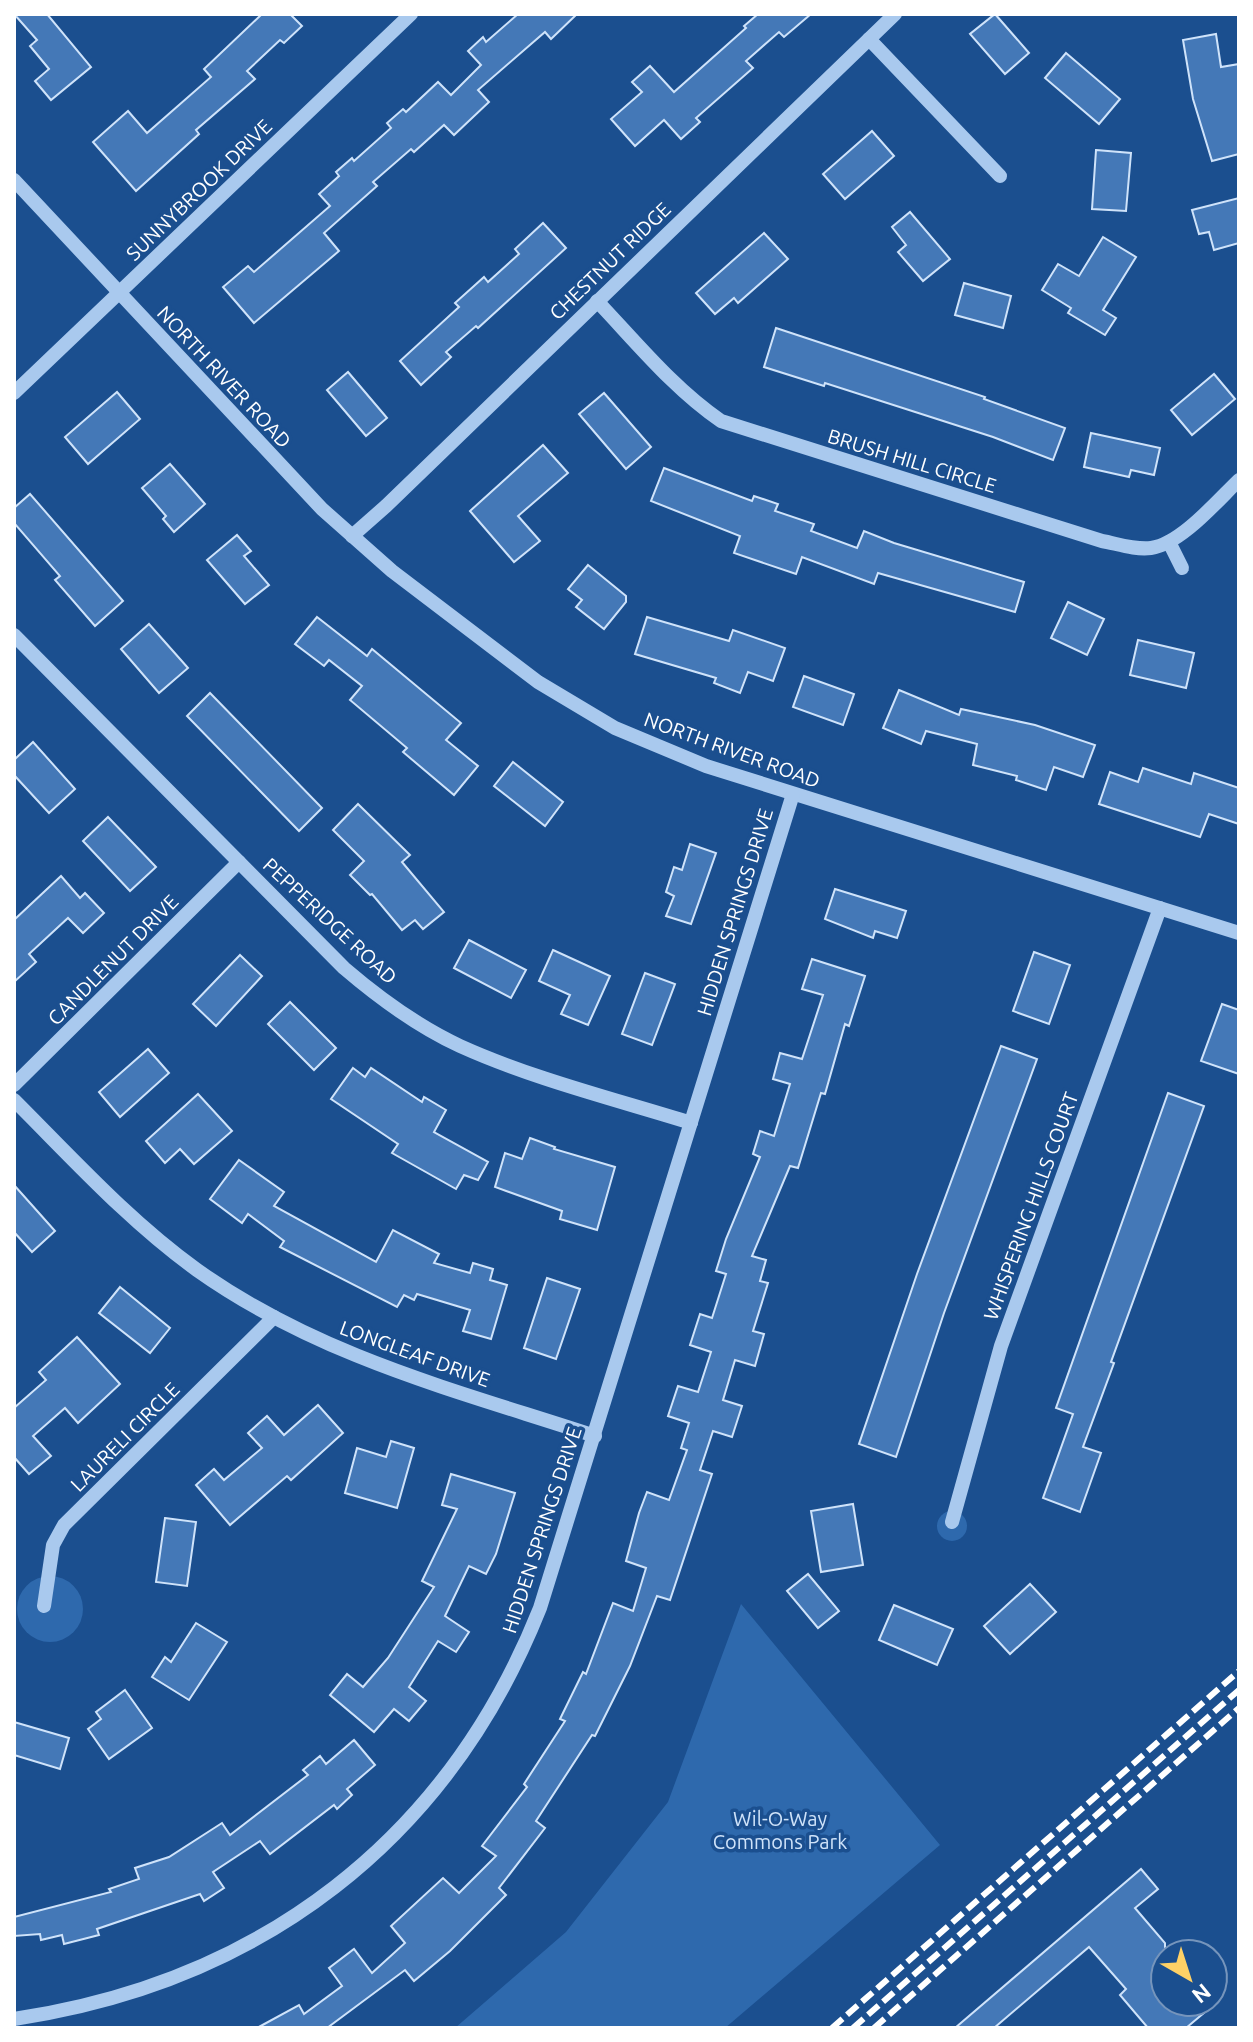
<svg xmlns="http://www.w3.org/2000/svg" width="1253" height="2042" font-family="Ubuntu,sans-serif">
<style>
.green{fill:#2e69ad}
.building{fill:#4478b7;stroke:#cfe3fa;stroke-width:2}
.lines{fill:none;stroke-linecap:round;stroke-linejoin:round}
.minor{stroke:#a9c9ee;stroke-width:14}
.rail{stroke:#fff;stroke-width:6;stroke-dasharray:14 6;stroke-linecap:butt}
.labels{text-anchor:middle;stroke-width:7;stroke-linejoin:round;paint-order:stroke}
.street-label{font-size:20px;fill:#fff;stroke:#1b4f8f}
.park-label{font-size:20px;fill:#cfe3fa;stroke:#1b4f8f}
</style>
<rect width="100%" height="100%" fill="#1b4f8f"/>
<g class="green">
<circle cx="952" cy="1526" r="15"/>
<circle cx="50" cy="1609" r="33"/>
<path d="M741,1604L940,1845L725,2028H455L566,1932L668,1802Z"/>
</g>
<g class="building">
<path d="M14,14H47L91,67L51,100L35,81L49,69L30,46L37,40Z"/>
<path d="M262,14H290L302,26L284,43L280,40L247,71L255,79L196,130L199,134L136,191L93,142L128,111L147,133L211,77L204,69Z"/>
<path d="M518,14H577L551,39L545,32L478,90L489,102L454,135L444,125L414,152L411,149L373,182L377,186L324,233L339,251L254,323L223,287L248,266L254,272L330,206L319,194L339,176L336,172L352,158L354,161L391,128L387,123L403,109L406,112L438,82L451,95L481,65L468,51L483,37L486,42Z"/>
<path d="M758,14H811L784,37L779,32L746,61L753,68L696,118L700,122L681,139L664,120L635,146L611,119L642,92L632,82L650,66L674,92L746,28L744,26Z"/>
<path d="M995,14L1029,53L1005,74L970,34Z"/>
<path d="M1216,34L1221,67L1239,64V154L1212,161L1193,99L1183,40Z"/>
<path d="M1066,53L1120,99L1099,124L1045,78Z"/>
<path d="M872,131L894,156L845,199L823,174Z"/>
<path d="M1096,150L1131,153L1126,211L1092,209Z"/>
<path d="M1239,198V243L1214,250L1209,232L1199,234L1192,210Z"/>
<path d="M910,212L950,259L923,281L898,252L906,245L892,227Z"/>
<path d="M543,223L566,248L478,328L476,326L446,352L451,357L421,385L400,361L459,307L455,303L484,277L488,282L519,254L515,249Z"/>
<path d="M764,233L788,259L738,303L734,298L715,314L696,293Z"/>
<path d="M1103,237L1136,257L1103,310L1116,318L1105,335L1068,313L1071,308L1042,290L1058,264L1079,276Z"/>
<path d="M964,283L1011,296L1003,328L955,315Z"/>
<path d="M776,328L985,397L984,399L1065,428L1053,460L993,437L825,383L824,386L764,367Z"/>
<path d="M348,372L387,418L366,436L327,390Z"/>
<path d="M1214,374L1235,399L1192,435L1171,410Z"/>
<path d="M117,392L140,419L88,464L65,437Z"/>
<path d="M604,393L651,447L626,469L579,414Z"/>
<path d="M1091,433L1160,448L1154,475L1131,470L1129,477L1084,467Z"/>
<path d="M543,445L568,473L518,516L540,541L514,562L470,511Z"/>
<path d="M170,464L205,504L174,532L163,519L166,516L142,488Z"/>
<path d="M664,468L752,501L754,496L778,504L775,511L814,524L811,531L857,548L864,531L894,543L1024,582L1015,612L878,573L874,584L802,557L796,574L734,553L740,536L651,501Z"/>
<path d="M30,494L123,601L95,626L55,580L60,576L14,523V508Z"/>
<path d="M237,535L251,551L244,556L269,585L245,604L207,560Z"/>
<path d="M588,565L626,596V602L604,629L576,607L582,600L568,589Z"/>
<path d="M1068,602L1104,619L1087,655L1051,638Z"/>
<path d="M317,617L367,656L372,649L461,723L446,740L478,766L454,795L403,752L407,748L350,700L362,686L329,660L324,666L295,644Z"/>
<path d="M647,617L729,641L733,630L785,648L773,681L748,672L740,693L714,683L716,678L635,654Z"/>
<path d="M149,624L188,668L159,693L121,649Z"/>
<path d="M1138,640L1194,653L1186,688L1130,675Z"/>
<path d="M804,676L854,694L843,725L793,707Z"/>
<path d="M899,690L959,715L961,709L1035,725L1095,745L1083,777L1054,767L1046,790L1016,780L1017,776L973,765L977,744L926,731L921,744L883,728Z"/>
<path d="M210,693L322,808L299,831L187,716Z"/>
<path d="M33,742L75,789L49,813L14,775V760Z"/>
<path d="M513,762L563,802L545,826L494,786Z"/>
<path d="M1143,768L1191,784L1194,773L1239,788V824L1209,814L1200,837L1099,804L1110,772L1138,782Z"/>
<path d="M358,804L410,855L402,862L444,912L423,929L415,920L402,930L372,894L370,895L350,875L364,861L333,830Z"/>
<path d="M108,817L156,867L130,891L83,841Z"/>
<path d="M690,844L716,853L691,924L666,916L674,896L666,892L674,867L682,870Z"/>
<path d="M61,876L80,898L85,893L104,913L83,933L68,918L29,954L36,962L14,982V920Z"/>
<path d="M835,889L906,911L897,938L875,931L873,938L825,919Z"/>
<path d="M469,940L526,970L511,998L454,968Z"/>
<path d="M553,950L610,976L588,1025L561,1014L570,995L539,981Z"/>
<path d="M1034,952L1070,965L1049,1024L1013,1011Z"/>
<path d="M240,955L262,976L216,1026L193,1004Z"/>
<path d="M812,959L865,976L849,1026L845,1024L825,1094L821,1093L798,1168L790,1166L752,1256L766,1260L760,1281L768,1283L753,1331L764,1334L755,1366L735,1360L723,1400L742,1406L732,1437L713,1431L700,1470L712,1474L670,1600L657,1596L630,1666L595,1736L592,1735L536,1821L545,1828L499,1888L506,1895L450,1951L414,1981L405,1970L327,2028H257L299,2005L304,2014L342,1986L329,1968L354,1949L372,1973L405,1943L391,1926L443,1878L459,1893L496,1856L482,1846L527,1787L524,1784L565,1721L560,1719L583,1672L586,1674L613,1603L633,1611L646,1568L626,1561L639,1513L647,1492L669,1500L687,1450L681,1448L689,1423L668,1416L678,1386L698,1392L711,1352L690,1345L700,1314L712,1318L726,1274L716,1271L726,1239L760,1157L753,1154L760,1131L774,1136L790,1084L773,1079L780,1053L802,1059L823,995L802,989Z"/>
<path d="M645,973L675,984L652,1045L622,1034Z"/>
<path d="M290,1002L336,1048L314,1070L268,1024Z"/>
<path d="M1222,1004L1239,1010V1074L1201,1061Z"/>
<path d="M1001,1046L1037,1059L944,1313L896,1457L859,1444L917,1274Z"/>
<path d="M148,1049L169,1073L120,1117L99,1092Z"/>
<path d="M353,1068L365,1077L371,1068L422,1102L424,1097L446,1110L434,1132L488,1162L478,1180L464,1175L456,1189L392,1153L398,1144L331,1099Z"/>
<path d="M1168,1093L1204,1106L1111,1362L1114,1363L1083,1447L1101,1453L1080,1512L1043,1498L1073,1414L1056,1408Z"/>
<path d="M198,1094L232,1131L194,1164L180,1149L165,1163L146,1141Z"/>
<path d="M530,1138L555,1147L554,1149L615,1167L597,1230L560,1219L562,1211L495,1187L505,1153L522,1159Z"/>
<path d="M239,1160L284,1192L274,1206L376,1262L393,1230L439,1254L434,1263L470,1273L473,1263L493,1269L490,1280L507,1285L491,1339L463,1331L470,1310L417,1294L414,1300L404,1295L397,1307L280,1247L284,1241L248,1214L242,1223L210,1199Z"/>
<path d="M14,1185L55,1231L32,1252L14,1232Z"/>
<path d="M547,1278L580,1289L556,1359L524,1348Z"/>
<path d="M120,1287L170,1328L150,1353L99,1313Z"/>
<path d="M77,1337L120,1384L78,1423L65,1408L33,1436L51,1456L29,1474L14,1457V1408L46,1380L39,1372Z"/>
<path d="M318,1405L343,1433L291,1480L287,1476L230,1525L196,1485L214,1469L224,1480L262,1448L248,1433L267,1416L284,1435Z"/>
<path d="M391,1441L414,1448L397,1508L345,1493L357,1448L386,1457Z"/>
<path d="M451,1474L515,1493L496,1554L486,1574L469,1566L445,1616L469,1632L456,1652L438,1641L409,1687L426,1701L409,1721L394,1709L374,1732L330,1695L347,1674L363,1687L388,1658L434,1587L422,1581L457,1509L442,1505Z"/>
<path d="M853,1504L863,1565L821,1572L811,1511Z"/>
<path d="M165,1518L196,1522L187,1586L156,1582Z"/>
<path d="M808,1574L839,1611L818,1628L787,1591Z"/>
<path d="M1030,1584L1056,1612L1010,1654L984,1626Z"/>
<path d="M894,1605L953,1629L937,1665L879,1640Z"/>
<path d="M196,1623L227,1642L189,1700L152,1677L165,1657L171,1662Z"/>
<path d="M125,1690L152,1728L109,1759L88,1729L101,1719L96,1712Z"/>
<path d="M14,1722L69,1738L60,1769L14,1755Z"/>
<path d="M354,1740L375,1765L347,1789L352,1795L337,1809L334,1805L270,1854L260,1841L213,1872L224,1888L204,1901L200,1894L97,1929L99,1935L64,1944L62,1935L41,1940L40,1934L14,1936V1917L111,1892L109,1889L139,1879L135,1868L169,1857L222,1823L230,1835L308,1775L303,1770L320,1756L326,1764Z"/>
<path d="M1141,1869L1158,1889L1135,1908L1165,1943V2002H1217L1186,2028H1148L1120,1995L1126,1989L1089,1947L994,2028H955Z"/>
</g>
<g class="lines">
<g class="minor">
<path d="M869,39L1000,176"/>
<path d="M14,180L322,509L392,571L538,682L615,728L706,766L1239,933"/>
<path d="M597,301C636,342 674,389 721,421L1102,541C1118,544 1135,550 1151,548C1181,544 1218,500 1239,480"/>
<path d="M14,393L411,14"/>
<path d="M352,536L386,506L895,14"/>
<path d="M1169,542L1182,568"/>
<path d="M14,635L344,968C379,998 417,1026 460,1046C533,1079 614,1099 691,1123"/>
<path d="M14,1085L239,862"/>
<path d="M14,1100C73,1159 129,1221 197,1270C320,1357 455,1390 595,1436"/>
<path d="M952,1522L1001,1346L1160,908"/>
<path d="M44,1606L53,1545L64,1525L274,1317"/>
<path d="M14,2019C261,1982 447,1841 540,1608L793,794"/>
</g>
<g class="rail">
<path d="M832,2028L1239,1671"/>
<path d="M853,2028L1239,1690"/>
<path d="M874,2028L1239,1708"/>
</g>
</g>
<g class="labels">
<g class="street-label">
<text transform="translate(199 190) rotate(-44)" y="7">SUNNYBROOK DRIVE</text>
<text transform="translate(610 261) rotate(-44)" y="7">CHESTNUT RIDGE</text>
<text transform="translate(224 377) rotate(47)" y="7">NORTH RIVER ROAD</text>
<text transform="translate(912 461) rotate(17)" y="7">BRUSH HILL CIRCLE</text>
<text transform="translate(732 750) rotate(20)" y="7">NORTH RIVER ROAD</text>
<text transform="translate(735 912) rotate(-73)" y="7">HIDDEN SPRINGS DRIVE</text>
<text transform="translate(330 921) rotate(43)" y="7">PEPPERIDGE ROAD</text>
<text transform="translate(113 960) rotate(-45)" y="7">CANDLENUT DRIVE</text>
<text transform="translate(1031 1206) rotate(-70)" y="7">WHISPERING HILLS COURT</text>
<text transform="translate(415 1354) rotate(20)" y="7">LONGLEAF DRIVE</text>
<text transform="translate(125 1437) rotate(-45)" y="7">LAURELI CIRCLE</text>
<text transform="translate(542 1530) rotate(-72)" y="7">HIDDEN SPRINGS DRIVE</text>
</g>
<g class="park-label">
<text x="780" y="1826">Wil-O-Way<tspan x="780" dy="23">Commons Park</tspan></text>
</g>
</g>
<rect width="1253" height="2042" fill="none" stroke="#ffffff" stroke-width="32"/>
<g transform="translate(1189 1978) rotate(141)"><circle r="38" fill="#1b4f8f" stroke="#7695bc" stroke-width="2"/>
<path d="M0-6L14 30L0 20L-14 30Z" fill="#ffd166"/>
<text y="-12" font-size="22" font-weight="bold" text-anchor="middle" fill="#ffffff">N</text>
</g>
</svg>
